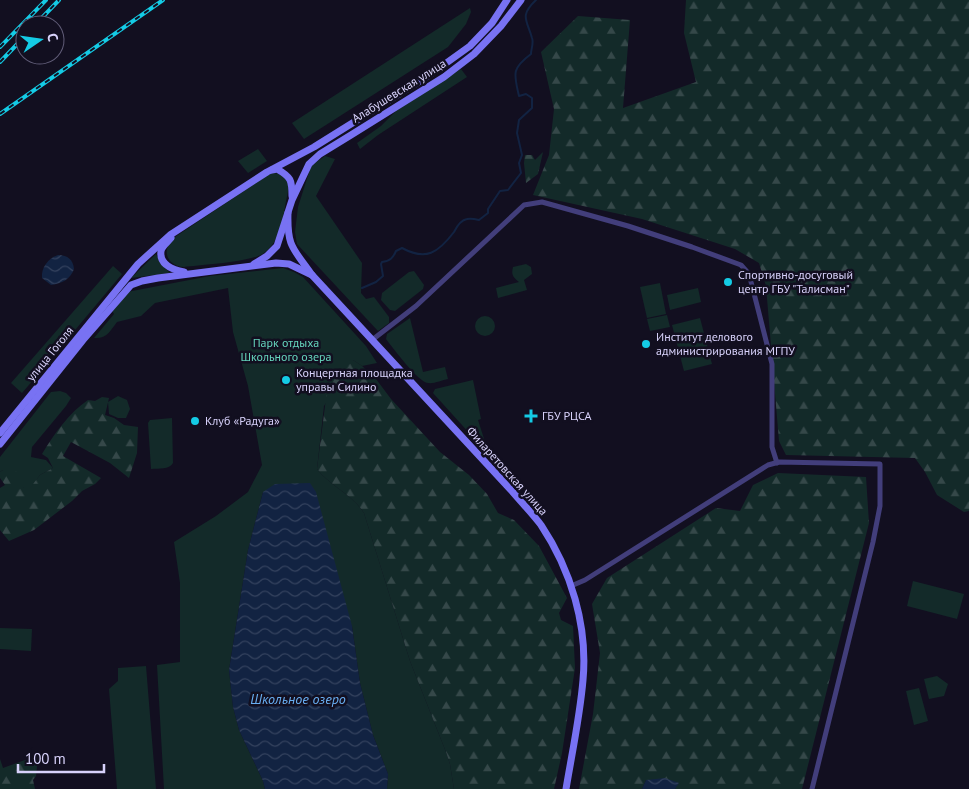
<svg xmlns="http://www.w3.org/2000/svg" width="969" height="789" font-family="'PT Sans',sans-serif">
<style>
.green{fill:#132a29}
.forest{fill:url(#forest-firs)}
.water{fill:url(#water-waves)}
.lines{fill:none;stroke-linecap:round;stroke-linejoin:round}
.stream{stroke:#122342;stroke-width:2}
.street{stroke:#423e7b;stroke-width:5}
.secondary{stroke:#7872f3;stroke-width:7}
.rail-casing{stroke:#14cbe5;stroke-width:4}
.rail{stroke:#120f20;stroke-width:2;stroke-dasharray:5.5;stroke-linecap:butt}
.poi-dot{fill:#14cbe5;stroke:#120f20;stroke-width:2}
.labels{text-anchor:middle;stroke-width:5;stroke-linejoin:round;paint-order:stroke}
.street-label{font-size:12px;fill:#d8d2fb;stroke:#120f20}
.poi-label{font-size:12px;fill:#d8d2fb;stroke:#120f20;text-anchor:start}
.park-label{font-size:12px;fill:#65d4bc;stroke:#120f20}
.water-label{font-size:14px;font-style:italic;fill:#69aff2;stroke:#120f20}
</style>
<defs>
<pattern id="forest-firs" width="22" height="20" patternUnits="userSpaceOnUse" patternTransform="scale(1.25)"><rect width="22" height="20" fill="#132a29"/><path d="M5 1l3.5 6h-7zM16 11l3.5 6h-7z" fill="#354849"/></pattern>
<pattern id="water-waves" width="16" height="10" patternUnits="userSpaceOnUse" patternTransform="scale(1.25)"><rect width="16" height="10" fill="#122342"/><path d="M0 5q4-4 8 0t8 0" fill="none" stroke="#34425e"/></pattern>
</defs>
<rect width="100%" height="100%" fill="#120f20"/>
<g class="green">
<path d="M470,8L471,12L466,24L448,47L304,139L292,123Z"/>
<path d="M461,69L467,77L378,135L360,149L357,143L381,126L396,111Z"/>
<path d="M258,149L267,161L248,173L238,161Z"/>
<path d="M325,156L335,159L316,196L362,263L361,293L366,299L374,297L389,317V323L378,331L297,244L295,232L298,207L311,166Z"/>
<path d="M271,173C280,173 286,176 288,185C289,190 287,196 286,201C283,218 280,242 264,253C253,262 200,265 184,267C172,267 162,256 169,244C170,241 175,237 178,235Z"/>
<path d="M156,254L163,266L170,273L131,278Z"/>
<path d="M526,264L531,267L532,274L524,280L527,290L498,298L496,288L519,282C513,277 511,275 513,267Z"/>
<path d="M113,266L122,274L65,342L58,345L40,366V372L22,393L11,383Z"/>
<path d="M283,268L294,272L303,277L366,346L377,363L362,366L353,360L324,406L317,469C331,487 351,493 364,513L410,661L446,752L450,764L454,789H387L388,774L373,735L360,683L352,626L263,492L248,550L229,670L233,707L239,730L263,781L265,789H164L157,665L180,662V583L174,542L216,516L248,492L262,465L248,386L233,332L228,288L155,303L141,316L117,322C110,331 107,339 94,338L114,314L111,309L127,292L210,276Z"/>
<path d="M414,271L424,285L423,289L395,311L390,310L381,300L382,293L409,272Z"/>
<path d="M660,283L666,314L647,318L640,287Z"/>
<path d="M698,288L701,302L670,310L667,295Z"/>
<path d="M667,315L670,327L650,331L647,319Z"/>
<circle cx="485" cy="326" r="10"/>
<path d="M410,318L423,372L445,367L448,379C442,380 434,384 428,383C418,382 393,348 386,339L387,334Z"/>
<path d="M700,318L712,364L684,371L672,325Z"/>
<path d="M473,380L481,419L478,420L486,445L481,446L433,393L435,389Z"/>
<path d="M60,391L66,393L71,398L66,406L32,447L31,457L46,460L53,468L40,475L30,489L24,488L3,470L0,472V457L51,392Z"/>
<path d="M118,396L127,400L130,409L126,418H118L109,414L108,402Z"/>
<path d="M172,418L173,463C169,470 159,468 151,469L148,423L150,420Z"/>
<path d="M913,581L964,594L957,619L907,606Z"/>
<path d="M0,628L32,629L31,651L0,649Z"/>
<path d="M146,666L156,789H117L109,689L118,681V668Z"/>
<path d="M937,676L948,684L944,696L929,699L924,679Z"/>
<path d="M919,688L928,721L914,725L906,691Z"/>
</g>
<g class="forest">
<path d="M686,0H969V511L964,512L937,495L925,472L915,458L786,455L779,441L766,286L759,263L735,249L642,219L533,195L549,155L554,109L541,52L578,16L630,20L623,108L696,82L684,33Z"/>
<path d="M543,152L538,174L526,183L524,163L525,155H532L535,160Z"/>
<path d="M353,360L362,366L376,379L391,399L440,452L469,475L487,494L498,513L514,520L539,546L567,598L559,613L561,620L573,626L575,668L562,753L554,789H454L450,764L446,752L410,661L364,513C352,494 330,486 317,469L330,367Z"/>
<path d="M102,397L109,398L105,415L114,418L124,425L138,427L137,453L129,478L110,463L71,442L63,456L101,478L95,484L82,491L72,501L34,530L9,541L0,530V488L5,485L0,478V472L3,470L16,471L24,488H30L40,475L53,468L48,458L42,454C54,434 69,413 88,400L95,401Z"/>
<path d="M778,473L866,477L869,523L802,789H675L678,783L646,780L642,789H579L593,714L600,653L592,604L607,578L716,508L740,511L753,485Z"/>
<path d="M0,759L3,768L25,760L37,766L36,776L33,780L35,789H0Z"/>
</g>
<g class="water">
<path d="M58,255C68,255 73,260 74,269C70,280 62,283 51,285L42,278C41,268 48,258 58,255Z"/>
<path d="M310,483L316,492L352,626L360,683L373,735L388,774L387,789H265L263,781L239,730L233,707L229,670L248,550L263,492L275,484Z"/>
<path d="M665,778L679,783L675,789H642L646,780Z"/>
</g>
<g class="lines">
<path class="stream" d="M362,288L376,282L383,276L381,264L382,262C390,261 393,258 396,251L402,248C426,261 438,253 454,232C457,226 461,220 467,219C471,218 475,219 479,220L488,213V209L500,191L508,190L521,173L519,163L522,155L517,133L519,120L532,108V98L526,94L519,96C514,74 511,69 531,54C531,49 534,43 532,38C527,20 519,16 536,0"/>
<g class="street">
<path d="M372,340L416,306L524,205L542,202L628,226L692,247L741,265L749,274L772,364V447L777,463"/>
<path d="M571,586L585,580L768,465L779,462L880,464V506L873,542L812,789"/>
</g>
<g class="secondary">
<path d="M272,170L277,169C291,177 292,180 292,196"/>
<path d="M288,213C287,247 293,248 312,275L511,490C521,502 532,513 541,525C571,570 588,626 583,680C580,716 572,753 566,789"/>
<path d="M171,238C168,242 162,246 161,251C159,265 174,270 184,272"/>
<path d="M254,264L267,256L277,246L292,200L309,164L320,154L351,135L444,77L474,54L501,26L521,0"/>
<path d="M0,433L138,264L170,235L267,172L314,147L431,74L470,46L492,23L507,0"/>
<path d="M0,444L83,340L131,285L142,281L158,278L276,263L289,264L312,275"/>
</g>
<g class="rail-casing">
<g id="rail">
<path d="M35,25L59,0"/>
<path d="M0,47L46,0"/>
<path d="M0,62L25,36"/>
<path d="M0,114L163,0"/>
</g>
</g>
<use href="#rail" class="rail"/>
</g>
<g class="poi-dot">
<circle cx="728" cy="282" r="5"/>
<circle cx="646" cy="344" r="5"/>
<circle cx="286" cy="380" r="5"/>
<path d="M528.5 408.5h5v5h5v5h-5v5h-5v-5h-5v-5h5z"/>
<circle cx="195" cy="421" r="5"/>
</g>
<g class="labels">
<g class="street-label">
<text transform="translate(399 91) rotate(-32)" y="4">Алабушевская улица</text>
<text transform="translate(50 354) rotate(-51)" y="4">улица Гоголя</text>
<text transform="translate(507 471) rotate(48)" y="4">Филаретовская улица</text>
</g>
<g class="poi-label">
<text x="738" y="279">Спортивно-досуговый<tspan x="738" dy="14">центр ГБУ "Талисман"</tspan></text>
<text x="656" y="341">Институт делового<tspan x="656" dy="14">администрирования МГПУ</tspan></text>
<text x="296" y="377">Концертная площадка<tspan x="296" dy="14">управы Силино</tspan></text>
<text x="542" y="420">ГБУ РЦСА</text>
<text x="205" y="425">Клуб «Радуга»</text>
</g>
<g class="park-label">
<text x="286" y="347">Парк отдыха<tspan x="286" dy="14">Школьного озера</tspan></text>
</g>
<g class="water-label">
<text x="298" y="704">Школьное озеро</text>
</g>
</g>
<g transform="translate(40 40) rotate(77)"><circle r="24" fill="#120f20" stroke="#615d78"/>
<path d="M0-4L9 19L0 12L-9 19Z" fill="#14cbe5"/>
<text y="-8" font-size="14" font-weight="bold" text-anchor="middle" fill="#d8d2fb">С</text>
</g>
<path d="M18 764v8h86v-8" fill="none" stroke="#d8d2fb" stroke-width="2.5"/>
<text x="25" y="764" font-size="15" fill="#d8d2fb" stroke="#120f20" stroke-width="4" paint-order="stroke">100 m</text>
</svg>
